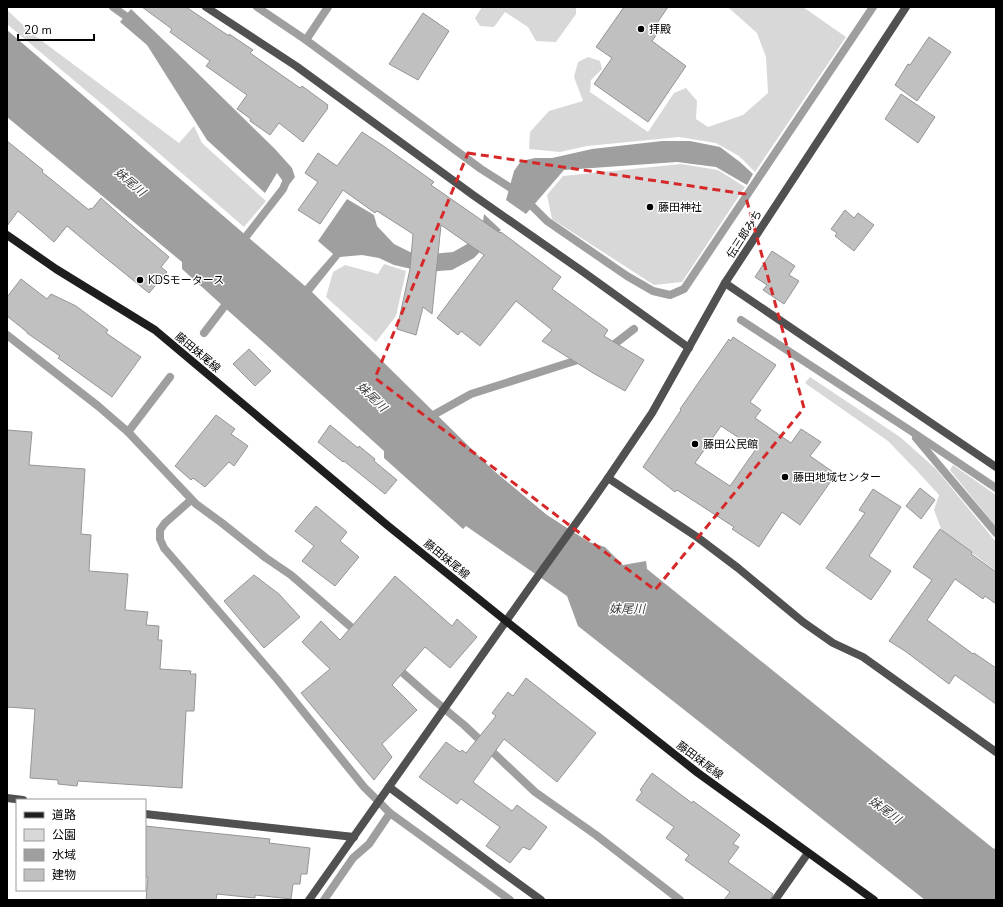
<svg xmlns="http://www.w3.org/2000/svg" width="1003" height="907" font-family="'Nunito Sans','Noto Sans JP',sans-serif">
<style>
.green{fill:#d8d8d8}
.water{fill:#9f9f9f}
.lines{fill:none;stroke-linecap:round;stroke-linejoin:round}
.stream{stroke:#9f9f9f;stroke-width:8}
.building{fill:#c0c0c0;stroke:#959595;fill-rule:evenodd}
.minor{stroke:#515151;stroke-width:8}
.tertiary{stroke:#515151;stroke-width:8}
.secondary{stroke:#1e1e1e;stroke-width:8}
.marked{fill:none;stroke:#d62828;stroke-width:3;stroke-dasharray:8 5;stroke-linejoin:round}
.poi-dot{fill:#000;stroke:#fff;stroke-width:1.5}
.labels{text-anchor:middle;stroke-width:3;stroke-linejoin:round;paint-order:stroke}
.poi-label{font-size:11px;fill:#000;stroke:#fff;text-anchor:start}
.street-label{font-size:11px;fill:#000;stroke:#fff}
.water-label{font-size:12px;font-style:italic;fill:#404040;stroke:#fff}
</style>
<rect width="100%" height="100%" fill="#fff"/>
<g class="green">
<path d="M482,7H576V14L556,42L536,41L528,27L505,12L494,27L480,26L475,18Z"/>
<path d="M727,7H803L846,37L755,172L739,156L716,143L679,137L587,146L560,152L529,149L530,132L549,111L583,101L574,77L578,62L588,57L600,61L602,69L591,80L590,92L648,132L674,93L686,88L697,101L696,119L708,127L743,115L768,93L766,57L757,33L730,9Z"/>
<path d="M7,10L34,35L179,143L194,126L202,143L266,201L244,227L109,110L7,24Z"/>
<path d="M681,164L718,170L745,187L682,282L654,285L552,219L547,195L563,176Z"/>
<path d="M384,264L406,271L396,316L376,342L326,297L333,272L345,265L378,274Z"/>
<path d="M810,377L900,437L936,469L996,542V571L942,531L934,510L939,495L918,472L888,441L805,383Z"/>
<path d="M953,465L996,495V527L950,470Z"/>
</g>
<g class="water">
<path d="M131,9L175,51L275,149L292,168L295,177L288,186L282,180L277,173L265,193L207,140L147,45L120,22Z"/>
<path d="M7,30L305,286L333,254L318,241L347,199L374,215L377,226L394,244L410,252L431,254L453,252L469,243L482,229L484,214L501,230L474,258L452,270L425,272L394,265L379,258L362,255L340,257L312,292L494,471L547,515L589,542L605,547L623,565L646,561L647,569L994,849L996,847V900H925L578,626L567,596L466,526L463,529L384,458V451L182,269V262L7,117Z"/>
<path d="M662,141H690L720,147L740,162L753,174L747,185L716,167L677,162L564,170L526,214L506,200L514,171L521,161L535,158H552L592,149Z"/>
</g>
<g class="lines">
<g class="stream">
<path d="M113,7L134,22"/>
<path d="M257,7L306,40L481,169L520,194L547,221L627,276L653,291L670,295L684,289L873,7"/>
<path d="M306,40L328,7"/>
<path d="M241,243L283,189L288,177L287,174"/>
<path d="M741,320L911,431L996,488"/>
<path d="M204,333L230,299"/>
<path d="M7,335L98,406L128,432L196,504L222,523L266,558L291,575L359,634"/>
<path d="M608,349L634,329"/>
<path d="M428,418L471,394L584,358"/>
<path d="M128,432L170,377"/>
<path d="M916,438L996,533"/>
<path d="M191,500L165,523L160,530V539L164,548L277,679L364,787L390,813L510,900"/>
<path d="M395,666L429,696L464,725L535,792L596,835L680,900"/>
<path d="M324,900L353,858L369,844L390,813"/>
</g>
</g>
<g class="building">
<path d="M142,7H186L229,36V34L253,50L250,53L300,88L302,86L328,105L327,107L328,108L303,142L279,123L270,135L250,121L251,119L237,109L247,95L206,66L210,61L170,32L172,29Z"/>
<path d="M624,7H668L657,23L662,27L652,41L686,66L648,122L594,84L612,58L596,47Z"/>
<path d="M423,13L449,31L418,80L389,64Z"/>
<path d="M929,37L951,52L917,101L895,85L908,64L910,65Z"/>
<path d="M901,94L935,117L918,143L885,119Z"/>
<path d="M362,132L382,145L434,182L431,185L500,233L501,232L561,277L552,289L608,330L604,336L644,360L625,391L593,373L542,341L552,330L516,301L480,346L461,331L458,335L437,318L484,255L441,225L432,314L423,307L416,335L397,329L410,269L413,234L377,211L375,213L343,190L320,224L298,210L318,182L305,173L318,153L337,166Z"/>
<path d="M7,141L43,170L42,172L89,210L90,208L92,209L101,198L121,216L169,257L161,267L167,272L149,293L97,251L67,226L54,242L18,211L7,226Z"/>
<path d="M845,210L854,218L858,213L874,225L854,251L835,236L837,233L831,229Z"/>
<path d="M772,251L795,266L789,275L799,281L784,304L763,290L767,285L755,277Z"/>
<path d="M21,279L47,299L51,294L76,306L108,330L106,333L141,357L112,397L58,358L60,356L27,333V332L7,316V297Z"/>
<path d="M733,337L776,365L750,402L761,410L755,418L791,443L801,429L821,442L810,456L836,474L800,525L782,512L759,547L732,529L734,527L677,490L675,492L643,467L681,410L680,409L729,339L731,341ZM721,426L756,449L730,486L695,463Z"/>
<path d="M249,349L271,371L255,386L233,364Z"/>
<path d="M216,415L235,429L231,434L248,446L234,466L229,462L205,487L193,478L191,480L175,466Z"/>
<path d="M330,425L358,448L359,446L375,459L374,461L397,480L385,494L344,461L343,462L318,442Z"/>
<path d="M7,430L32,432L29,465L85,469L81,534L91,535L89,571L128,574L125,610L148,612L146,625L159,626L158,640H162L160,669L191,671L190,674H196L194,711H186L182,788L78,781L77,786L58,784V780L30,778L35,709L7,707Z"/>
<path d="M920,488L935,500L921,519L906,506Z"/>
<path d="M873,489L901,507L869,556L891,571L871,600L826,568L865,513L859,510Z"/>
<path d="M316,506L347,532L340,541L359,557L335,586L302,561L314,546L295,531Z"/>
<path d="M940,529L972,552L971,554L996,572V604L985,596L983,599L955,579L927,620L973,654L974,653L996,668V704L955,675L949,684L905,651L889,641L932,580L913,567Z"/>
<path d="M254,575L279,594L300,617L264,648L224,601Z"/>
<path d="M395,576L452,626L457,619L477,637L450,668L425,647L392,685L417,710L382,744L392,757L374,780L301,693L330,669L302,642L321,621L340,640Z"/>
<path d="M526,678L596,733L557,782L504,739L473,782L512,811L517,805L547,827L530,850L523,847L510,863L486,846L500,827L461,799L457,804L419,777L446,742L460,752L462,750L466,753L496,716L492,713L508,692L513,696Z"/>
<path d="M652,773L692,803L693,801L740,835L733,844L739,847L728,862L773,894L770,900H724L730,892L685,860L689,855L666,838L674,827L636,800L642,792L640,790Z"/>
<path d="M145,826L270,839L269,843L310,848L307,874H301L300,884H293L291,899L255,895V898L217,894L216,900H146L148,877H145Z"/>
</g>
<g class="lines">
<g class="minor">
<path d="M206,7L296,66L473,195L582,271L689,348"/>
<path d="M725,283L996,467"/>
<path d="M389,787L497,868L541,900"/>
<path d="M7,798L23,800"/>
<path d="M145,814L354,837"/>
<path d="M309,900L528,590L587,508L608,478L697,537L738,568L803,622L833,643L863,657L996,752"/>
<path d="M775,900L808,853"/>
</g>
<path class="tertiary" d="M608,478L652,413L725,283L906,7"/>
<path class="secondary" d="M7,235L56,269L155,330L387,525L506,621L698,773L874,900"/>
</g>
<path class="marked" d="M468,153L745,194L804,408L655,590L375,378Z"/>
<g class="poi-dot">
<circle cx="641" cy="29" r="4"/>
<circle cx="650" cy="207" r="4"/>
<circle cx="140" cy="280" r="4"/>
<circle cx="695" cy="444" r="4"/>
<circle cx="785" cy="477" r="4"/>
</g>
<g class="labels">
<g class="poi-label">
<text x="649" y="33">拝殿</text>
<text x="658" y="211">藤田神社</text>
<text x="148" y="284">KDSモータース</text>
<text x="703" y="448">藤田公民館</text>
<text x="793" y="481">藤田地域センター</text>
</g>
<g class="street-label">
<text transform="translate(744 234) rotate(-57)" y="4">伝三郎みち</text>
<text transform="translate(198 352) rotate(40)" y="4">藤田妹尾線</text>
<text transform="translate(447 559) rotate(39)" y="4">藤田妹尾線</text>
<text transform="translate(700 760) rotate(37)" y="4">藤田妹尾線</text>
</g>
<g class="water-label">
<text transform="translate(130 182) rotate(40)" y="4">妹尾川</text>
<text transform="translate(372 397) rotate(44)" y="4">妹尾川</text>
<text x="627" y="613">妹尾川</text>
<text transform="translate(885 810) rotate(36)" y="4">妹尾川</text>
</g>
</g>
<rect width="1003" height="907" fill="none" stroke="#000000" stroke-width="16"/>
<rect x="16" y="799" width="130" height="92" fill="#ffffff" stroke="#999999"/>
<rect x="24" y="812" width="20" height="6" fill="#1e1e1e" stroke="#999999"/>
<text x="52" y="819" font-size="12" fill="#000000">道路</text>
<rect x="24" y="829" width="20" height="12" fill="#d8d8d8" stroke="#999999"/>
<text x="52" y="839" font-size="12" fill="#000000">公園</text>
<rect x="24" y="849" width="20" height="12" fill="#9f9f9f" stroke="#999999"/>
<text x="52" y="859" font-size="12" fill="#000000">水域</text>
<rect x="24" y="869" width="20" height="12" fill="#c0c0c0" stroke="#999999"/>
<text x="52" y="879" font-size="12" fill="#000000">建物</text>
<path d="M18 34v6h76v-6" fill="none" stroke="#000000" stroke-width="2"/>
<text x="24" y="34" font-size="12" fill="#000000" stroke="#ffffff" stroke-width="3" paint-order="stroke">20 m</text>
</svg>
